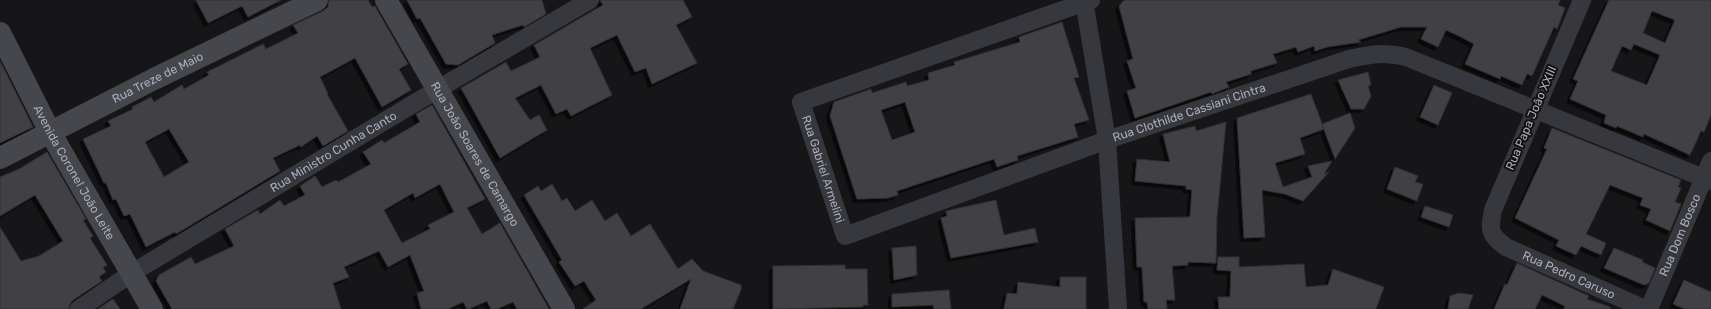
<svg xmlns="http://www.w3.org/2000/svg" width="1711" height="309" font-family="Rubik,sans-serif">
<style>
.building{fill:#404145;stroke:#303034;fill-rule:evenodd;filter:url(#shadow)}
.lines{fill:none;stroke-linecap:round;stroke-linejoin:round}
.street{stroke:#37383d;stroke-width:18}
.secondary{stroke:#45474d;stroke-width:22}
.labels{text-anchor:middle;stroke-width:4;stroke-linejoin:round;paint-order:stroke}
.street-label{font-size:12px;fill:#a8adb8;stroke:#111113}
</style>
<defs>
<filter id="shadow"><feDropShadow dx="-3.5" dy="3.5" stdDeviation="0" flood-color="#0009"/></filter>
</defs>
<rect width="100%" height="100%" fill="#161618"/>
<g class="building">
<path d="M196,0H281L248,17L242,6L208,23Z"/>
<path d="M329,0H368L372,7L375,6L408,64L399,69L411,90L382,107L355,58L320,77L328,94H327L348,131L323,146L317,136L301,147L300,145L273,158L280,171L176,234L175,232L146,247L130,214L124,216L116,199L113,200L106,183H104L83,139L111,126L108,121L133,109L132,107L151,97L154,102L182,85L184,89L209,75L207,72L263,44L266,49L298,33L293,25L323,11L328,7ZM169,129L189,162L164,177L145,142Z"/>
<path d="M407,0H542L546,14L524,27L523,25L492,35L495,43L458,65L446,64L420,18L417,19Z"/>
<path d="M600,0H683L692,17L676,25L697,63L652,84L646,68L635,72L617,35L590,48L612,95L571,116L567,109L556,114L541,85L515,98L530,120L539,115L547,130L500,158L461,88L506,62L511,71L540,57L534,45L603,5Z"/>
<path d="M1127,0H1560L1558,5L1565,8L1557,29L1554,27L1532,76L1527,74L1522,85L1501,76L1500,79L1465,64L1474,44L1461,37L1446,30L1438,47L1421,39L1427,27H1401L1358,40L1361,42L1327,47L1315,51L1314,46L1298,52L1296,47L1273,54L1277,63L1251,71V74L1226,82L1229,87L1212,94L1211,92L1135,118L1127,91L1136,88L1127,61L1133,59L1119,6L1123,1Z"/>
<path d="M1609,0H1711V115L1704,132L1701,131L1690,155L1644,134L1643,137L1617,126L1616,128L1604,123L1606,115L1570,99L1578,81L1573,79ZM1652,11L1675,20L1665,43L1643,33ZM1634,44L1660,55L1647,85L1611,71L1622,46L1631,50Z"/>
<path d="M1062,22L1079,77L1074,78L1089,120L1074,124L1078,137L1017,156L1018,160L997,167L994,159L897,191L898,195L888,198L857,199L830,116L834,102L871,89L872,93L906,82L907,86L929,80L928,73L955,65L954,62L1020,42L1019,37ZM905,102L915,132L892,140L881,110Z"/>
<path d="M0,61L33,127L0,143Z"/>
<path d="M1368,72L1371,85L1368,86L1371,96L1364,109H1351L1338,80Z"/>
<path d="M1434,85L1452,93L1438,125L1420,117Z"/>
<path d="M1311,94L1324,129L1300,138L1305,154L1275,163L1283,187L1312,177L1308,166L1332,161L1324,174L1329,172L1303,201L1285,194L1262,190L1265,237L1244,238L1237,118Z"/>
<path d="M432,105L485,199L467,208L482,234L500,223L549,309H517L513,302L497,309H491L487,301L469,309H467L463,302L448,309H421L417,293L424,291L410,255L388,267L379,251L344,267L349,277L333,283L341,309H172L156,281L159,275L191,257L195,264L234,246L225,229L258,210L260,214L280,200L284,206L305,195L300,186L315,176L322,187L336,180L338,182L371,164L363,152L382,140L384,143L420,122L416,114ZM440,184L454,212L428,225L430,229L402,243L384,210L413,193L415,198Z"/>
<path d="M1350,113L1355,128L1335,159L1322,124Z"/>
<path d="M1226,122L1217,217L1216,263L1188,262V265L1172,266L1175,300H1166L1167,309H1148L1147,302H1144L1142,267H1137L1135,218L1190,217L1192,190L1186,189V186L1135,181L1137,159L1170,162L1163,134L1195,126L1196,131Z"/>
<path d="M1552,128L1681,180L1678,187L1681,188L1675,202L1681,204L1670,231L1646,220L1651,209L1640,205L1643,198L1610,185L1586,234L1606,243L1601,255L1581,246L1576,255L1556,246L1559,240L1515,218L1547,149L1544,148Z"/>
<path d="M47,152L86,219L83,220L93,236L90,238L107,265L103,268L106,272L99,277L102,281L73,300L70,304L69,309H0V227L21,261L39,256L63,241L35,195L0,216V177L19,169Z"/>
<path d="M1395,167L1418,176L1415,182L1423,184L1417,201L1387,189Z"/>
<path d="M552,184L562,201L567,198L575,211L592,200L605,221L617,213L631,236L650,224L678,269L692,259L703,271L741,285V290L733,309H680L691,279L641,309H583L596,300L584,281L575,286L559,262L562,260L524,195L538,186L541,191Z"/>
<path d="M996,200L1004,235L1035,228L1038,242L951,258L941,218L947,216L946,211Z"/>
<path d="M1425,206L1453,215L1449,227L1421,217Z"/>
<path d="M916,246L917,275L894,280L892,248Z"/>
<path d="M1614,248L1643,260L1642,262L1655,268L1649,283L1644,285L1604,268Z"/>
<path d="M1218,257H1239V267L1304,264L1306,287L1328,285L1333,269L1384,287L1376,309H1219L1218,297H1230L1231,271L1217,270Z"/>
<path d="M1517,263L1589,296L1587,299L1610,307V309H1564L1565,306L1542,295L1535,309H1494L1505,284L1507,285Z"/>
<path d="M845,265V269H867L868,305H863V307L773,309V266Z"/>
<path d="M1060,277H1086V309H1004L1007,293L1017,294L1018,282L1060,287Z"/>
<path d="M1684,280L1711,292V309H1685L1673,304Z"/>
<path d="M949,290L951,309H934L933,305L892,307V294Z"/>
<path d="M1459,293L1473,295L1468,309H1448L1450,296Z"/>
<path d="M113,299L120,309H98Z"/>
</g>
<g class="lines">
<g class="street">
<path d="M1084,0L1107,140L1118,309"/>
<path id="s1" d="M1091,0L801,102L845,236L1107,140L1349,59C1372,54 1382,52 1406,57L1711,181"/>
<path id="s2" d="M1582,0L1493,210C1489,231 1489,234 1506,247L1645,309"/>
<path id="s3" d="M79,309L132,273L438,89L590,0"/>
<path id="s4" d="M1649,309L1711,161"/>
</g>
<g class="secondary">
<path id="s5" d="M386,0L564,309"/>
<path id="s6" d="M0,33L50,132L152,309"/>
<path id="s7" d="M0,158L154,79L317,0"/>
</g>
</g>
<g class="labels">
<g class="street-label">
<text dy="4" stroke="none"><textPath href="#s7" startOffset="177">Rua Treze de Maio</textPath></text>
<text dy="4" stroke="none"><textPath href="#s1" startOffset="814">Rua Clothilde Cassiani Cintra</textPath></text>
<text transform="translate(1531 118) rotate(-67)" y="4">Rua Papa João XXIII</text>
<text dy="4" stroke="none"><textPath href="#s3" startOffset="299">Rua Ministro Cunha Canto</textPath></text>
<text dy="4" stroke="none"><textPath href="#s5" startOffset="178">Rua João Soares de Camargo</textPath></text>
<text dy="4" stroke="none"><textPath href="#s1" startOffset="378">Rua Gabriel Armelini</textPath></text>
<text dy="4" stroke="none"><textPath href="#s6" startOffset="158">Avenida Coronel João Leite</textPath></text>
<text dy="4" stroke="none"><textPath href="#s4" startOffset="80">Rua Dom Bosco</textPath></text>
<text dy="4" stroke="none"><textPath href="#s2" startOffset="340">Rua Pedro Caruso</textPath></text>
</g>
</g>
</svg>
